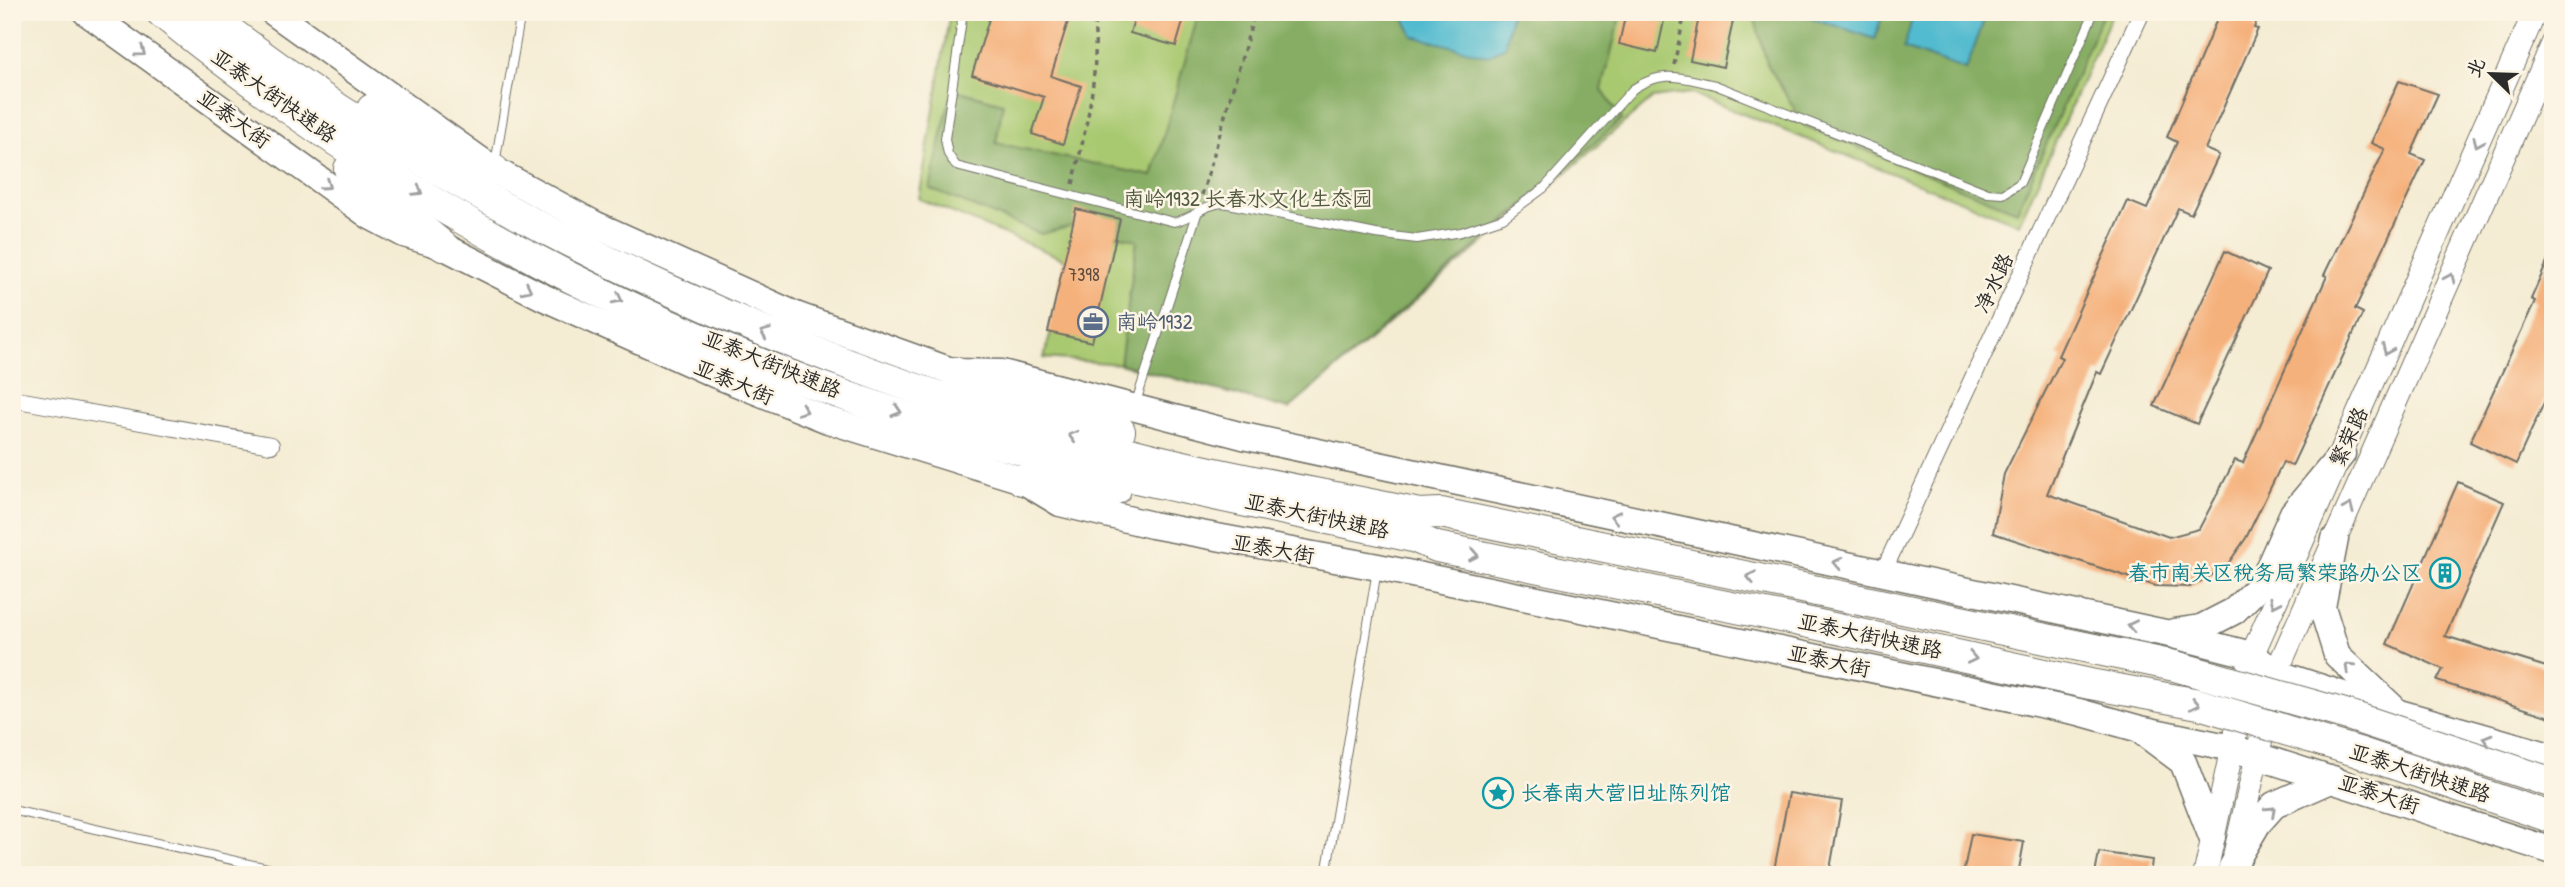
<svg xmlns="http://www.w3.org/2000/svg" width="2565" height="887" font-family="'Patrick Hand','LXGW WenKai TC',sans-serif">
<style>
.green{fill:#a9c971;stroke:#6a7a4e;stroke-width:2}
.forest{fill:#86ad63;stroke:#586c47;stroke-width:2}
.water{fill:#52bbcf;stroke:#3e737d;stroke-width:2}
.building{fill:#f5b17b}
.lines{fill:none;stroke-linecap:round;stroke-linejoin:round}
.lane-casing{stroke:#716f66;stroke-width:10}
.street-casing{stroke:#716f66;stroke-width:18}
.secondary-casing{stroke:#716f66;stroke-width:25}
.primary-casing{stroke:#716f66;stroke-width:29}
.highway-casing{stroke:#716f66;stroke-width:32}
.path{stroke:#716f66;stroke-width:3.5;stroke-dasharray:5 5;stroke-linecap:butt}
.lane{stroke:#fff;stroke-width:8}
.street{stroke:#fff;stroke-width:16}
.secondary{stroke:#fff;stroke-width:23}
.primary{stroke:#fff;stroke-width:26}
.highway{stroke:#fff;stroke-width:30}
.highway-bridge-casing{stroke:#716f66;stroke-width:32;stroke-linecap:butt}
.highway-bridge{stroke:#fff;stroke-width:30}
.oneway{stroke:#a0a0a0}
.labels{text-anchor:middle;stroke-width:5;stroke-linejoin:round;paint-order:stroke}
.number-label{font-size:18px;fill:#5e4c3f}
.street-label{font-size:21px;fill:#2b2b2b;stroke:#fcf5e5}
.park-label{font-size:21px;fill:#515a40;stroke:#fcf5e5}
.service-label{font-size:21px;fill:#4e5e75;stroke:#fcf5e5;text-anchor:start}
.culture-label{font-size:21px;fill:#0d838f;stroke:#fcf5e5;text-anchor:end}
</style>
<rect width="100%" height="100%" fill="#fcf5e5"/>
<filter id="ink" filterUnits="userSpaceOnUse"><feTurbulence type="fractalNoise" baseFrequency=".0143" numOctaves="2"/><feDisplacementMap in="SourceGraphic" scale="14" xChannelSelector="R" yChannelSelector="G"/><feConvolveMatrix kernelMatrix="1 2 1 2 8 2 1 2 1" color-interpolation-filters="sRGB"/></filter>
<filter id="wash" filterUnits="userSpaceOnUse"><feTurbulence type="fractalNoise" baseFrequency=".00686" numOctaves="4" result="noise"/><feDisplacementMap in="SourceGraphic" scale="28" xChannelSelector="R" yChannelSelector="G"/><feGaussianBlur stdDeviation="1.57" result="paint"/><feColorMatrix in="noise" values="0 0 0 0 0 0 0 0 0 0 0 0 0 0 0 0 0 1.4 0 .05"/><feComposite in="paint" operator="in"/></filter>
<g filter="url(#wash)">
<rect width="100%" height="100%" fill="#f4ecd3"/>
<path class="green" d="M950,12H2113L2019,224L1690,93L1653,98L1289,409L1120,364L1044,358L1069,261L919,199Z"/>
<g class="forest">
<path d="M1199,12H1401L1413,36L1505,46L1511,12H1621L1602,90L1622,119L1289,409L1120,364L1137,240L1076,225L1041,234L930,189L950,98L960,91L1003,103L996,143L1152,176Z"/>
<path d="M1753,12H1808V16L1875,39L1883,12H1914L1905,48L1966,70L1987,12H2104L2017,211L1805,126L1767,64Z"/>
</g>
<g class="water">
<path d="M1401,12H1511L1505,46L1488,56L1413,36Z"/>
<path d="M1808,12H1883L1875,39L1807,16Z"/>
<path d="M1914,12H1987L1966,70L1904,48Z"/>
</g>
<g id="blocks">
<g class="building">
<path d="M991,12H1071L1051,76L1081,86L1063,144L1032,134L1044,97L972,75Z"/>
<path d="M1136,12H1186L1176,46L1130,33Z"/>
<path d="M1626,12H1666L1657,53L1619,44Z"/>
<path d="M1700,12H1735L1723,67L1690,60Z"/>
<path d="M2220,12H2260L2254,28L2258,29L2205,149L2219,155L2191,214L2178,208L2101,374L2097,372L2047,494L2169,537L2199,529L2235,460L2243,463L2327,276L2324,275L2385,149L2371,143L2399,81L2438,94L2411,154L2425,160L2355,309L2363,313L2292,466L2283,462L2246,538L2225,568L2190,587L2156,586L1993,533L2004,474L2062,358L2058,356L2128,201L2147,209L2177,142L2167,137Z"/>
<path d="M1076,209L1120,219L1092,342L1048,332Z"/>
<path d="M2553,249V383L2516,464L2470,442L2535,301L2531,299Z"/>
<path d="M2225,251L2268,271L2197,424L2154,406Z"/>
<path d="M2458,482L2504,502L2445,636L2553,669V718L2437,681L2443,669L2387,644Z"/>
<path d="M1789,793L1842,801L1829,875H1773Z"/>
<path d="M1971,834L2024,842L2018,875H1963Z"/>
<path d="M2099,852L2152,860L2150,875H2095Z"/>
</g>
</g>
</g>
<g filter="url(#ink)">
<use href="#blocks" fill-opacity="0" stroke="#716f66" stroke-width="2"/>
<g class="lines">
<g class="lane-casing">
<g id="lane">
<path d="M963,12L945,139L948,154L956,166L1174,222C1193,218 1204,204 1223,203L1376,234L1417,239L1461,232L1503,218L1544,188L1633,89C1663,69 1682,78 1715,85L1988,193L2003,194L2020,183L2094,12"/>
<path d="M495,164L521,12"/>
<path d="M1135,405L1198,211"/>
<path d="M12,810L298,875"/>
<path d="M1326,875L1377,570"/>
</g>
</g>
<g class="street-casing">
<g id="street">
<path d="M12,399L271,445"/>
<path d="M1883,572L2142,12"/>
</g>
</g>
<g class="secondary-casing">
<g id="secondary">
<path d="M2235,854L2276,673L2553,44"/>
<path d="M2205,875L2252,655L2535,12"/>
</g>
</g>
<g class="primary-casing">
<g id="primary">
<path d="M86,12L370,216L404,234L443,246L545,298L714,374L828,420L1022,480L1060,503L1152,525L1378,567L2079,712L2140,729L2232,748L2553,851"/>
<path d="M273,12L494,170L594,224L798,316L954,372L1002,373L1243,436L2165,633L2252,655L2276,673L2399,713L2553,757"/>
<path d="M2335,539L2322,607L2337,655L2392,707"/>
<path d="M2174,632L2201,628L2234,611L2262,583L2293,513L2342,454"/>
<path d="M2144,733L2183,762L2212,837"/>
<path d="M2232,867L2258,823L2274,805L2333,779"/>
</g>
</g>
<g class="highway-casing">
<g id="highway">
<path d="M161,12C412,216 716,371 1029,452C1155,485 1285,509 1413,537L1437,547L1810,623"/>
<path d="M203,12C250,46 296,82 345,113C590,270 856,383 1138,455C1230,479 1326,494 1419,514L1441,513L1817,591"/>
<path d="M372,109L494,170"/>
<path d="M349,169L443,246"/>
<path d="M954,372L1120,431"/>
<path d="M1022,480L1116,489"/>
</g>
</g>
<g class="path">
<path d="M1674,65L1685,12"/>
<path d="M1073,184C1086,127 1101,71 1093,12"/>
<path d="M1202,195L1255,12"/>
</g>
<use href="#lane" class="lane"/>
<use href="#street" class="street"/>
<use href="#secondary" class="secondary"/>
<use href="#primary" class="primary"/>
<use href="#highway" class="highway"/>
<g class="highway-bridge-casing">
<g id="highway-bridge">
<path d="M1817,591L2175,666L2348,715L2553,783"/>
<path d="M1810,623L2090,684L2199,704L2358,752L2553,818"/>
</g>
</g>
<use href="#highway-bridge" class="highway-bridge"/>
</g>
<defs><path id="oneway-chevron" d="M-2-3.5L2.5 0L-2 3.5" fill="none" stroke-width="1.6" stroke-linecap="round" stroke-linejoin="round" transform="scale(1.75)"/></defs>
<g class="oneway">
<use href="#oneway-chevron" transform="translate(141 52) rotate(36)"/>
<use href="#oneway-chevron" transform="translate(2478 142) rotate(114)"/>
<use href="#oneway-chevron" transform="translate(326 185) rotate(35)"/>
<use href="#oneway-chevron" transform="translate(418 191) rotate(31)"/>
<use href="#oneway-chevron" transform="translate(2450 278) rotate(-66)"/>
<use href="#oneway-chevron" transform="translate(527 289) rotate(27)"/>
<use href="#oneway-chevron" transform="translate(618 299) rotate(27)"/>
<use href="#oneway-chevron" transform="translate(765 333) rotate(-157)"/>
<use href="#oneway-chevron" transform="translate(2387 350) rotate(114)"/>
<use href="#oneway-chevron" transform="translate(803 410) rotate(22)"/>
<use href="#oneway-chevron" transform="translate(897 411) rotate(18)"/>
<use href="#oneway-chevron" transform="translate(1073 436) rotate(-164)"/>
<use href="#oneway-chevron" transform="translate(2349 508) rotate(-66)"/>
<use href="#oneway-chevron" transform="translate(1615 517) rotate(-168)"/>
<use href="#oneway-chevron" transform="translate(1474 555) rotate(11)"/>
<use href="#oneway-chevron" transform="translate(1838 563) rotate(-168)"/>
<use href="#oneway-chevron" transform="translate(1751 577) rotate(-168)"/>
<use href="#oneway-chevron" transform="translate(2275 603) rotate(115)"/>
<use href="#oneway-chevron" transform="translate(2132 626) rotate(-168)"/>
<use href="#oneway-chevron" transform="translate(1972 658) rotate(12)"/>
<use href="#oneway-chevron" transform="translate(2349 667) rotate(-137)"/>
<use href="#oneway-chevron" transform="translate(2195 704) rotate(13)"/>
<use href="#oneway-chevron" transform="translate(2487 739) rotate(-164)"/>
<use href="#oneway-chevron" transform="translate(2271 811) rotate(-43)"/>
</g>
</g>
<defs>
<g id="office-ring" transform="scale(1.575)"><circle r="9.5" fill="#fcf5e5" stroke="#5c6f8a" stroke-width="1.5"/><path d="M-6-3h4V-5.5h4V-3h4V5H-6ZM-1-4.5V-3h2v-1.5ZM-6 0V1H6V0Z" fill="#5c6f8a"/></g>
<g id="building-ring" transform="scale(1.575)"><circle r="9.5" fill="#fcf5e5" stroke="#0f9aa8" stroke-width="1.5"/><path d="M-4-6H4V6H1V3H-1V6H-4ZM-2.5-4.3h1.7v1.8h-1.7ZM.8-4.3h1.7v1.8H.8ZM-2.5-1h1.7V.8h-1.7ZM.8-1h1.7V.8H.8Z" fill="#0f9aa8"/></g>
<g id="sight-ring" transform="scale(1.575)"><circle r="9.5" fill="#fcf5e5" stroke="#0f9aa8" stroke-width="1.5"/><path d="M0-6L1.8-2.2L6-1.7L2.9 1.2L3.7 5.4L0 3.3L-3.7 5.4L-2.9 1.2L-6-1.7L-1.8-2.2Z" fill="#0f9aa8"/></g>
</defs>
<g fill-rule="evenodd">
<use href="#office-ring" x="1093" y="322"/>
<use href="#building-ring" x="2445" y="573"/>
<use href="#sight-ring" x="1498" y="793"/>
</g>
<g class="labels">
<g class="number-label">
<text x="1084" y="281">7398</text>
</g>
<g class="street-label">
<text transform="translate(274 96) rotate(35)" y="7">亚泰大街快速路</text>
<text transform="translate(234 119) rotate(36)" y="7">亚泰大街</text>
<text transform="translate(1994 283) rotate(-65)" y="7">净水路</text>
<text transform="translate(772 364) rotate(22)" y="7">亚泰大街快速路</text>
<text transform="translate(734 382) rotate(23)" y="7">亚泰大街</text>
<text transform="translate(2349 437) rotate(-66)" y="7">繁荣路</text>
<text transform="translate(1317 516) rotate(12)" y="7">亚泰大街快速路</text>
<text transform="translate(1273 549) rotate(10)" y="7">亚泰大街</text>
<text transform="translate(1870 636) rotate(12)" y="7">亚泰大街快速路</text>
<text transform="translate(1829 661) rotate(12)" y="7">亚泰大街</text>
<text transform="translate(2420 773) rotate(18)" y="7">亚泰大街快速路</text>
<text transform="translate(2379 794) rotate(18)" y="7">亚泰大街</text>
</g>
<g class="park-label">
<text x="1248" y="206">南岭1932 长春水文化生态园</text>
</g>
<g class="service-label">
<text x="1116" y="329">南岭1932</text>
</g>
<g class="culture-label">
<text x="2422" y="580">春市南关区税务局繁荣路办公区</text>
<text x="1521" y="800" text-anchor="start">长春南大营旧址陈列馆</text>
</g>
</g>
<rect width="2565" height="887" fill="none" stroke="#fcf5e5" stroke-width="42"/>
<g transform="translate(2491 74) rotate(293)" stroke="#fcf5e5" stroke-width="5" paint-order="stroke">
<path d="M0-5L12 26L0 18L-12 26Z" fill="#2b2b2b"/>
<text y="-10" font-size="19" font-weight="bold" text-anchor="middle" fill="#2b2b2b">北</text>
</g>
</svg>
